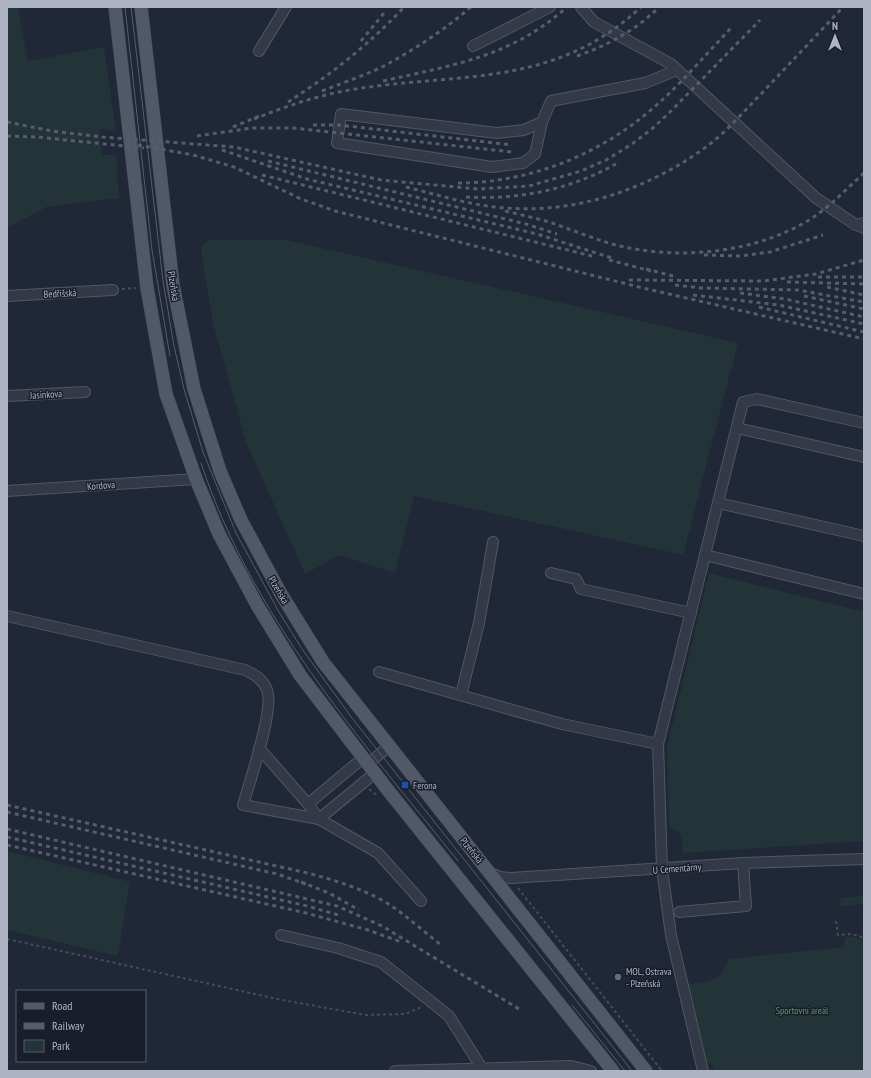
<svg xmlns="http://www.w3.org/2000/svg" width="871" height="1078" font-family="'PT Sans Narrow',sans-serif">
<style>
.green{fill:#233438}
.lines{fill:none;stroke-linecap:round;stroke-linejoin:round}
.minor-casing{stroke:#515664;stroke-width:12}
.major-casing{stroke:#3d4250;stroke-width:14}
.path{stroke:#3f4f54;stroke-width:2;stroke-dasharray:3 3;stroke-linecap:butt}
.minor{stroke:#333946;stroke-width:10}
.major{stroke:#515867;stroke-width:13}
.tram{stroke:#555d6e;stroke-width:1}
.rail{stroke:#555d6e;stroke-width:3;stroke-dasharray:4 4;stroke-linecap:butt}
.transit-dot{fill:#1a4fb4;stroke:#191e2b;stroke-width:1.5}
.service-dot{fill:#5c6f8a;stroke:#191e2b;stroke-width:1.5}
.labels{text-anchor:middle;stroke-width:3;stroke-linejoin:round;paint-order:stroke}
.street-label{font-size:10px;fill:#adb3c3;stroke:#191e2b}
.poi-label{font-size:10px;fill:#adb3c3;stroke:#191e2b;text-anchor:start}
.park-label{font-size:10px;fill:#669375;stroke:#191e2b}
</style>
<rect width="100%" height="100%" fill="#202736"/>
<g class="green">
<path d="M7,7H18L28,61L104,47L116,131L99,129L102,155H116L119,198L46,207L7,228Z"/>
<path d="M208,240H286L738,343L683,555L414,496L395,573L339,555L305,574L246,442L213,323L202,259V247Z"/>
<path d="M709,573L864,612V841L683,853L681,834L669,826L667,747Z"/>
<path d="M7,851L130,882L118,956L7,930Z"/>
<path d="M864,896V910L863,904L841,906L840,898Z"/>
<path d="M845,937H853L864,941V1071H713L712,1063H707L689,984C711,982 720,981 729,959L844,947Z"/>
</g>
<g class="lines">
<g class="minor-casing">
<g id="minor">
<path d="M581,7L594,22L671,64L816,198L856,225"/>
<path d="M473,46L550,7"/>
<path d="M259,51L286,7"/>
<path d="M542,122L524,130L497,133L341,114L337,143L492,167L523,163L535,154L542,122L551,101L645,83L677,70"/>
<path d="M864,223L856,225L864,228"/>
<path d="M7,296L113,290"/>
<path d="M7,396L85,392"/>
<path d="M737,428L864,457"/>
<path d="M7,491L196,479"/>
<path d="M718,503L864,536"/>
<path d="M705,555L864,594"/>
<path d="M551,573L576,579L581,589L691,613"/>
<path d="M7,616L245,670C255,675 263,679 267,690C275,708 249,784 243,805L319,819L378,853L421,901"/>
<path d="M379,672L562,724L658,744L662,869L671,935L703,1071"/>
<path d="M461,695L479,623L493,542"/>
<path d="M658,744L743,402L757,399L864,423"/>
<path d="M259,748L308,804L363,758"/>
<path d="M368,764L389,746"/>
<path d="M308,804L319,819L375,773"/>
<path d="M491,873L500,877L511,878L743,863L864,859"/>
<path d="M679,912L746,906L743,863"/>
<path d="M281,935L338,948L381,962L449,1016L483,1070"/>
<path d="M395,1071L571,1066L591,1071"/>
</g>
</g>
<g class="major-casing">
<g id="major">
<path d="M115,7L147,288L166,394L196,479L219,534L257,605L300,675L387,789L613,1071"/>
<path d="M141,7L173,285L194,389L220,471L241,520L281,594L323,662L646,1071"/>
</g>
</g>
<g class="path">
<path d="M122,289L136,288"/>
<path d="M369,789L378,796"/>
<path d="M518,888L662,1071"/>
<path d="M836,921L838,935L852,934L864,938"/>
<path d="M7,939L282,1000L366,1015L405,1014L422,1007"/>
</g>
<use href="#minor" class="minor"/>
<use href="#major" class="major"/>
<g class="tram">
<path d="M125,7L152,250L170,356"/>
<path d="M131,7L163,281L174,346L184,389L203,452L236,533L279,612L302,649L352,718L632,1071"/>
<path d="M201,463C251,615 360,739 458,861"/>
<path d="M572,1005L625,1071"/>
</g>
<g class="rail">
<path d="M361,41L384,13"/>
<path d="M577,56C608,45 635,31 659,7"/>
<path d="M383,81C453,65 511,57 567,7"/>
<path d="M322,91C342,83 363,76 382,67C414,50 444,30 471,7"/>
<path d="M288,102C329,76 371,43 404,7"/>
<path d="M254,119C284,107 313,97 344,91C453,71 551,91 641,7"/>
<path d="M7,122L52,131L102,137L234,147L381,180L478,189L529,186L581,171L606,160L632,144L653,128L672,110L760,20"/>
<path d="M313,125H339L512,145"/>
<path d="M233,127L259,116"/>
<path d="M7,136L37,137L144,148"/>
<path d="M197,136L252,128H293L512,152"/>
<path d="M138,145L193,155L234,167L301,199L335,211L643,288L864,339"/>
<path d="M222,150L307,179L537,234L615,259"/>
<path d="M268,161L526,224L557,234"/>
<path d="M262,175L592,256"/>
<path d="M458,183C526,183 594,157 646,114C678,88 704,56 732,27"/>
<path d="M406,187C439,195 472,206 506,208C579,214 653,187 710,144C729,129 745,110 762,93C789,64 816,36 843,7"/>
<path d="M466,197C518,200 569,190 616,164"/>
<path d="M505,211C521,215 537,218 552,223C572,230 592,238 612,244C675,261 753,254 809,220C830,207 846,189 864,173"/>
<path d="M704,255L740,256L770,252L823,235"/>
<path d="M609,260L651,271"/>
<path d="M646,269L677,277"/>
<path d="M818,277H864"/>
<path d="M629,280L763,281L816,274L864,260"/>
<path d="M787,282L864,284"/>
<path d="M675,285L701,288L798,290L864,302"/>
<path d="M827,287L864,295"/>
<path d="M740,293L785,299L864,317"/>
<path d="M693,295L779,305L864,324"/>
<path d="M804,296L864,309"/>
<path d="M759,307L864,332"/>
<path d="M7,805L303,872C332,879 361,888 387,903C406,915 423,931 441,945"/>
<path d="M7,812L277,874L306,884"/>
<path d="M7,829L337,906L382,926L519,1009"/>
<path d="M7,837L307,906L342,916"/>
<path d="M7,845L306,913L368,930L401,942"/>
<path d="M301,882L329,893L359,910"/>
</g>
</g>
<rect class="transit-dot" x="401" y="781" width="8" height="8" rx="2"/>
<circle class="service-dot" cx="618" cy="977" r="4"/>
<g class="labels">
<g class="street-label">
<text transform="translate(174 286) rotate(81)" y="4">Plzeňská</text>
<text transform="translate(60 293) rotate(-3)" y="4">Bedřišská</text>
<text transform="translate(46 394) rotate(-3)" y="4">Jasinkova</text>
<text transform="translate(101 485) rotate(-4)" y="4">Kordova</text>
<text transform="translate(279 590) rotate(60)" y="4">Plzeňská</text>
<text transform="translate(472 850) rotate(51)" y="4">Plzeňská</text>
<text transform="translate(677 868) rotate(-4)" y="4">U Cementárny</text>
</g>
<g class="poi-label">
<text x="413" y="789">Ferona</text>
<text x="626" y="975">MOL, Ostrava<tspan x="626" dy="12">- Plzeňská</tspan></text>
</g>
<g class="park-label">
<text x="802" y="1014">Sportovní areál</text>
</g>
</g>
<rect width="871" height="1078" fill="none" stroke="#adb3c3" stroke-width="16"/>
<rect x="16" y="990" width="130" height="72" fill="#191e2b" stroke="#545a68"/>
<rect x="24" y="1003" width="20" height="6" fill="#515867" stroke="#545a68"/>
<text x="52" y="1010" font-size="12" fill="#adb3c3">Road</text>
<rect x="24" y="1023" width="20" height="6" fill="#555d6e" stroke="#545a68"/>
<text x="52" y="1030" font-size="12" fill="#adb3c3">Railway</text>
<rect x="24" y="1040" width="20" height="12" fill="#233438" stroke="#545a68"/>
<text x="52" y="1050" font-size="12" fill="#adb3c3">Park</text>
<g transform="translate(835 36)" stroke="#191e2b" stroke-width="3" paint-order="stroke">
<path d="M0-3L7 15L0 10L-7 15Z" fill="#adb3c3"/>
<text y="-6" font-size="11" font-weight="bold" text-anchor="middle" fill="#adb3c3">N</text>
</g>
</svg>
